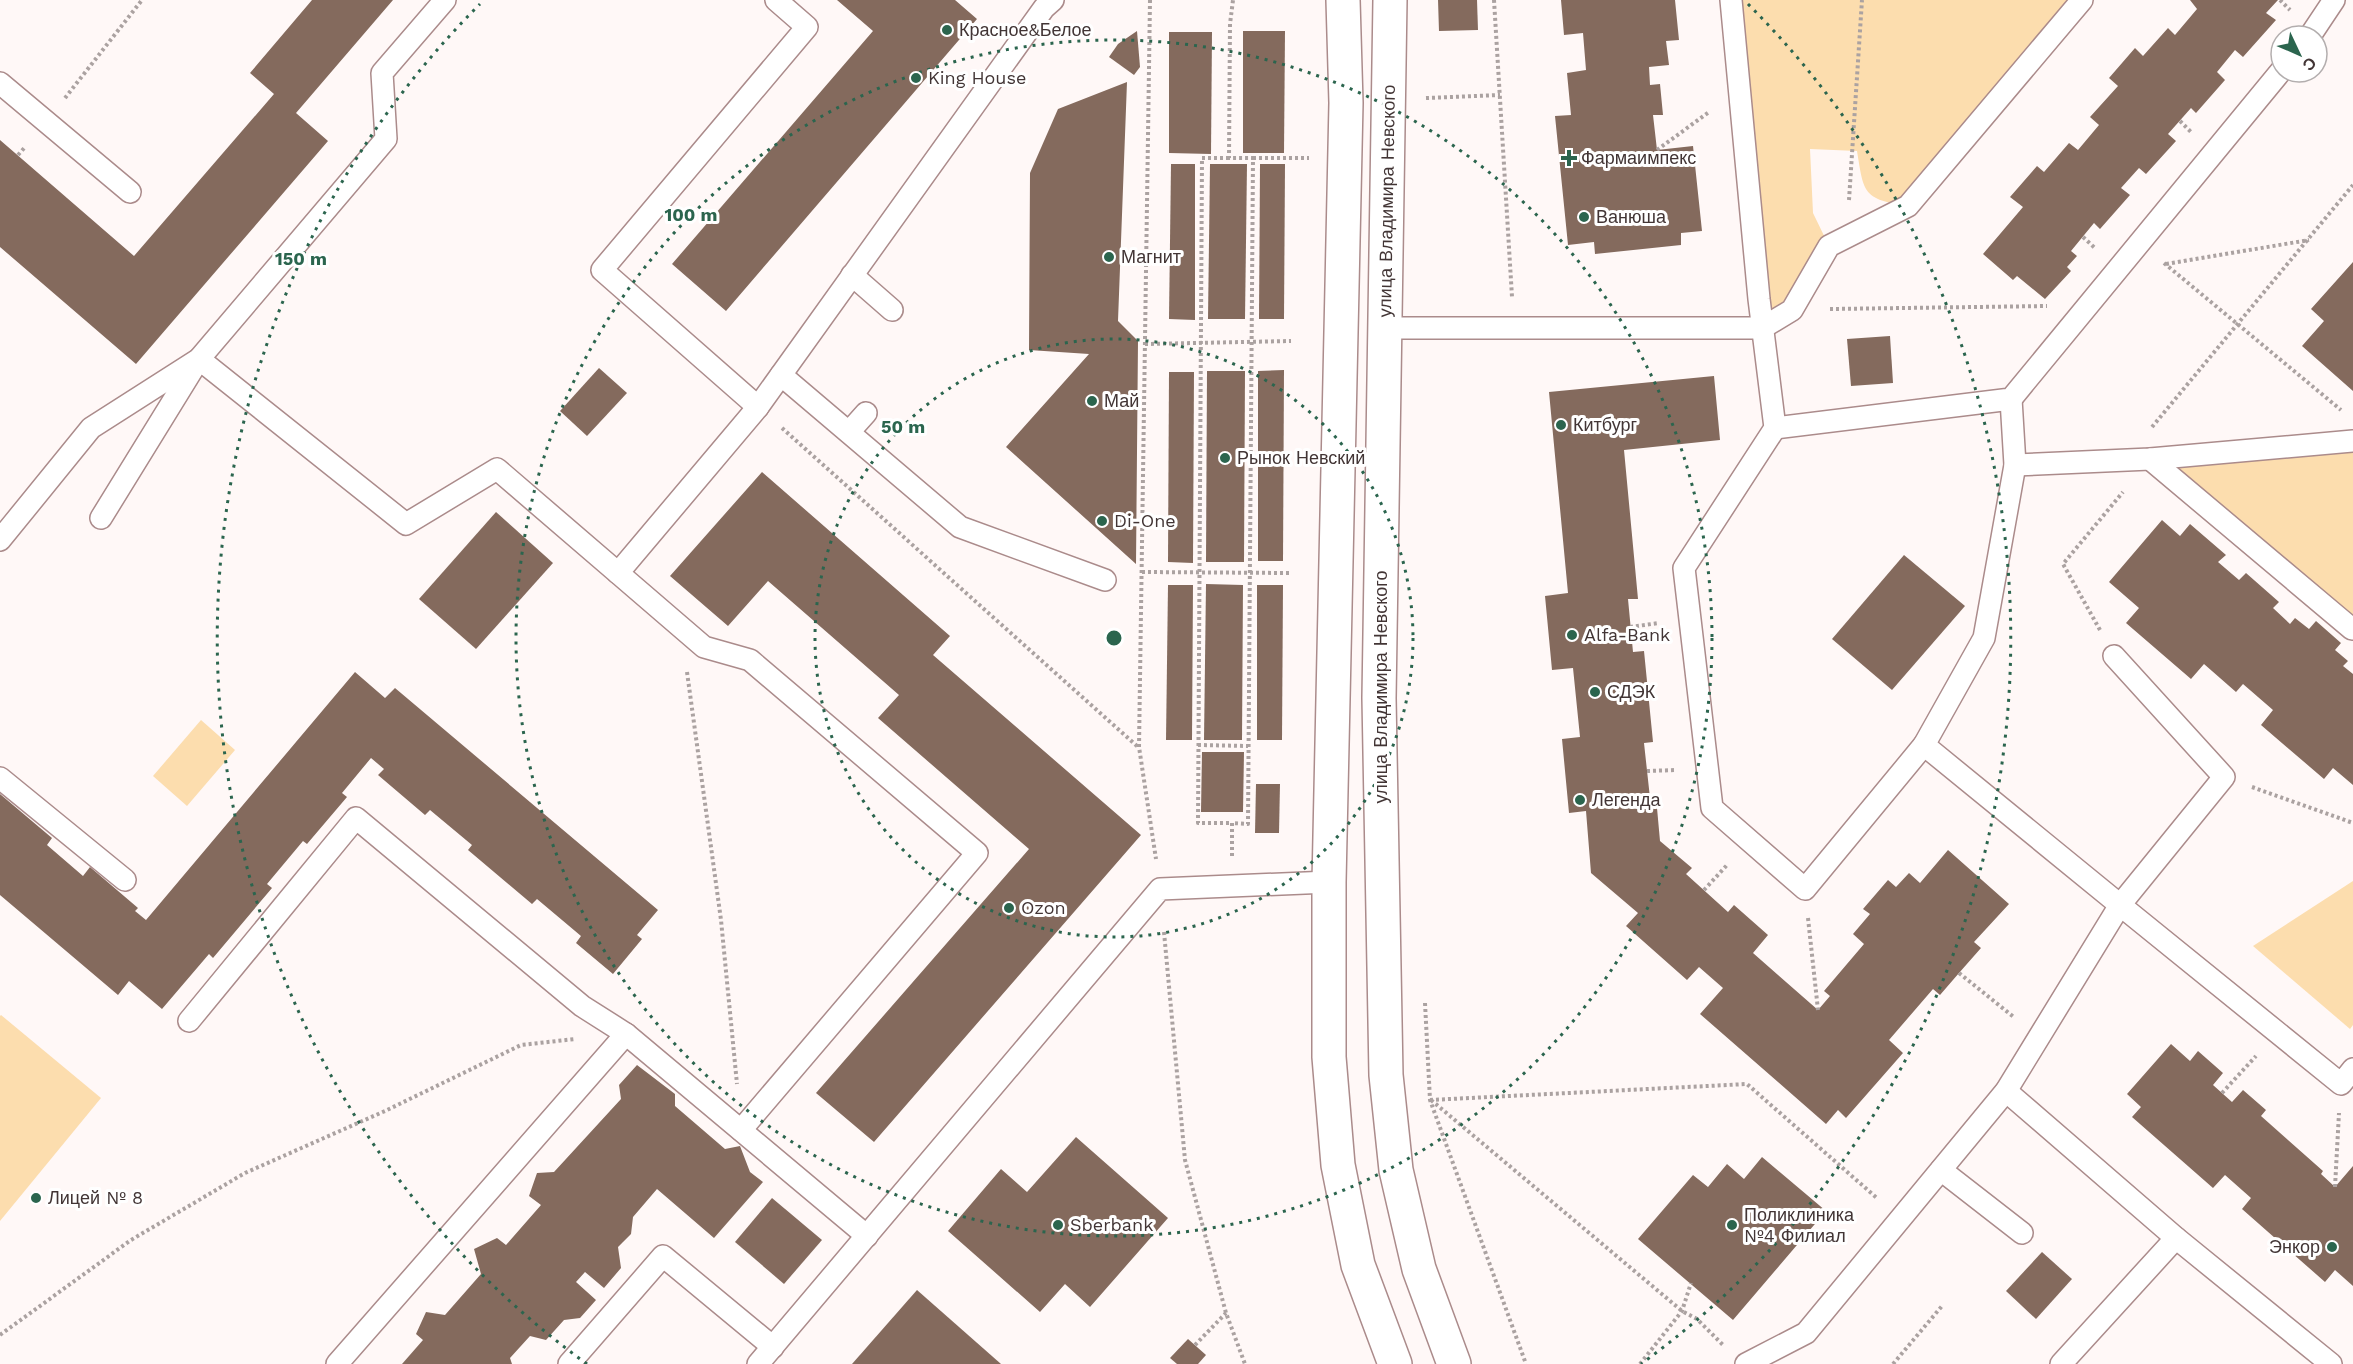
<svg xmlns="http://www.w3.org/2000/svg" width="2353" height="1364" font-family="'Work Sans',sans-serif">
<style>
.green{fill:#fcddae}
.building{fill:#846a5d}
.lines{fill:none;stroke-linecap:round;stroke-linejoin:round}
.service-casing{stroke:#ab8b8b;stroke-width:24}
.tertiary-casing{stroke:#ab8b8b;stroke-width:36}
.path{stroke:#aba2a1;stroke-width:4;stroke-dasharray:3 3;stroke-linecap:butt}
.service{stroke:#fff;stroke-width:21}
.tertiary{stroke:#fff;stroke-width:33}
.ring{fill:none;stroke:#2b654e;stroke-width:3;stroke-dasharray:3 6}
.poi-dot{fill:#2b654e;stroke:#fff;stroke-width:2}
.labels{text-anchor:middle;stroke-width:6;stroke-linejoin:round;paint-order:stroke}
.poi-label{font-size:18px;fill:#423535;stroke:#fff;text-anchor:start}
.street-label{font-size:18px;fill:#423535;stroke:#fff}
.centre{fill:#2b654e;stroke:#fff;stroke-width:3}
.ring-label{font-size:18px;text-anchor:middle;font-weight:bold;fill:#2b654e;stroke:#fff;stroke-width:6;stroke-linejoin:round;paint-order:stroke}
</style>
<rect width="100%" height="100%" fill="#fff8f7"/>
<g class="green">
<path d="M1731,0H2082L1908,206C1863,199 1864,194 1857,151L1810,149L1813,213L1829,246L1792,310L1762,328Z"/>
<path d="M2353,441V627L2150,459Z"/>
<path d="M201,720L235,750L187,806L153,776Z"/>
<path d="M2353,881V1025L2350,1029L2253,946Z"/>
<path d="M1,1015L101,1098L0,1221V1016Z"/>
</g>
<g class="building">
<path d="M312,0H393L296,113L328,141L136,364L0,247V140L134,256L274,94L250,73Z"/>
<path d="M837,0H955L977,19L726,311L672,264L873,31Z"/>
<path d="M1438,0H1477L1478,30L1439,31Z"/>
<path d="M1561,0H1675L1679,40L1666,41L1669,65L1649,67L1650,85L1660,84L1663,115H1653L1657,150L1693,146L1702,231L1681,233V245L1595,254L1594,242L1568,245L1555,116L1571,115L1567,73L1586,70L1583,33L1564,35Z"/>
<path d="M2190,0H2278L2266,13L2276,20L2243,57L2235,50L2217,72L2225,80L2196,113L2191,108L2168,134L2176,141L2146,174L2139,168L2121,188L2130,195L2100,229L2094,223L2071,251L2077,256L2067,267L2071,271L2045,299L2017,276L2013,280L1983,254L2023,207L2010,197L2037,166L2044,172L2069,143L2078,150L2099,125L2090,117L2118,86L2109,78L2135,48L2143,56L2168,28L2175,35L2197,9Z"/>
<path d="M1137,31L1140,67L1134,75L1109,57L1118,44Z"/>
<path d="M1243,31H1285L1284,153H1243Z"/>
<path d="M1169,32H1212L1211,154L1169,153Z"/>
<path d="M1127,82L1118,321L1138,341L1136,564L1006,447L1089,354L1029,350L1030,173L1058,109Z"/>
<path d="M1171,164H1195V320L1169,319Z"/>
<path d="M1210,164H1247L1245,319H1208Z"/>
<path d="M1260,164H1285L1284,319H1259Z"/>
<path d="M2353,262V391L2302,346L2324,321L2311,309Z"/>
<path d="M1890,336L1893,383L1851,386L1847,339Z"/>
<path d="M599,368L627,393L587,436L560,411Z"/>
<path d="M1284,370L1283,561H1258V371Z"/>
<path d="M1207,371H1245L1244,562H1206Z"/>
<path d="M1169,372H1194L1193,563L1168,562Z"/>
<path d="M1714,376L1720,440L1624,450L1638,599H1628L1633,652L1644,651L1653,742L1644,743L1650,798L1656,797L1660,841L1692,868L1686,874L1728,912L1734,905L1768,935L1753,953L1818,1010L1830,996L1824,991L1864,944L1853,934L1870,914L1863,909L1888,880L1896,887L1909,873L1920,883L1948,850L2009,904L1974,942L1981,948L1959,973L1940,995L1933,989L1889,1040L1903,1053L1846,1118L1838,1110L1826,1124L1700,1014L1723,988L1699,967L1687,980L1626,926L1638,913L1591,873L1586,811L1569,813L1562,739L1580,737L1573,668L1552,670L1545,596L1568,593L1549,392Z"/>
<path d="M762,472L950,636L933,655L1141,835L874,1142L816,1093L1029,849L878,718L899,695L768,581L728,626L670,576Z"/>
<path d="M496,512L553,563L476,649L419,599Z"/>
<path d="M2162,520L2180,536L2190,524L2226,555L2218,562L2239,580L2246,573L2279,602L2273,608L2290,624L2295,618L2309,629L2316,621L2341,643L2335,650L2348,661L2343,666L2353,674V785L2333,768L2324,779L2261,725L2273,710L2243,684L2236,692L2204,664L2191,679L2126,623L2139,608L2109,582Z"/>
<path d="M1904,555L1965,606L1892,690L1832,639Z"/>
<path d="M1206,584L1243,585L1242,740H1204Z"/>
<path d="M1168,585H1193L1192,740H1166Z"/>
<path d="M1257,585H1283L1282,740H1257Z"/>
<path d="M355,672L385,698L395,688L658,910L637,935L642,939L613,974L576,943L581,936L537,899L532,904L468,850L472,845L430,810L425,815L378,775L384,769L371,758L342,793L347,797L307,844L303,841L267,884L272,888L213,958L209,954L162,1009L129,981L118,995L0,895V794L52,838L47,845L83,876L90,867L138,908L135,911L146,920Z"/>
<path d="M1202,752H1244L1243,812H1201Z"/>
<path d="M1256,784H1280L1279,833H1255Z"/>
<path d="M2171,1044L2190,1061L2198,1051L2223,1073L2213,1085L2232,1102L2243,1090L2266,1110L2261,1116L2323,1171L2321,1174L2335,1187L2353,1166V1286L2335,1270L2325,1282L2242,1209L2251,1198L2225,1175L2213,1188L2132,1117L2141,1107L2127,1094Z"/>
<path d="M637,1065L675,1094V1106L725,1149L740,1146L750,1172L763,1182L714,1238L657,1189L633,1217L631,1234L618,1247L621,1268L604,1288L585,1272L576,1282L596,1300L580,1318L564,1320L546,1340L530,1336L510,1358L512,1364H402L423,1340L416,1334L426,1312L445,1315L481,1274L474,1249L497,1238L506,1245L541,1205L529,1196L537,1173L554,1172L621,1099L619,1085Z"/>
<path d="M1076,1137L1168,1218L1090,1307L1065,1284L1040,1312L948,1231L1001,1169L1027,1192Z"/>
<path d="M1762,1157L1826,1211L1733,1320L1638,1239L1693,1175L1708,1187L1727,1164L1744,1179Z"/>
<path d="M772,1198L822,1240L784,1284L735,1242Z"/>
<path d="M2042,1252L2072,1279L2036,1319L2006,1291Z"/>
<path d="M917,1290L1001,1364H852Z"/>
<path d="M1188,1339L1206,1355L1198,1364H1177L1170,1358Z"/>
</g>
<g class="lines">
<g class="service-casing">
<g id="service">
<path d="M1731,0L1759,299L1775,428L1684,568L1712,808L1805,889L1924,745"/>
<path d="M2310,36L2334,0"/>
<path d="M0,83L130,192"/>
<path d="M852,275L892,310"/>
<path d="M1385,328H1762L1792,310L1829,246L1908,206L2082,0"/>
<path d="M781,375L960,527L1105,580"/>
<path d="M758,407L602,270L807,27L776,0"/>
<path d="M1775,428L2011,399L2281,71"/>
<path d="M849,432L866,413"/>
<path d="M2150,459L2352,629L2353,627"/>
<path d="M2015,465L2150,459L2353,441"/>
<path d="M101,518L199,359L406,524L497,469L618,573"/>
<path d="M0,540L91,428L199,359L386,139L382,73L445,0"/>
<path d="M2114,656L2224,777L2120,905L2341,1084L2353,1069"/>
<path d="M0,778L125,880"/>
<path d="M189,1021L356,818L582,1006L626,1034L867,1236"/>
<path d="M2006,1091L2176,1238L2331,1364"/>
<path d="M741,1130L977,853L750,660L704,647L618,573L758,407L1044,8L1053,0"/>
<path d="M1941,1170L2022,1233"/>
<path d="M337,1364L626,1034"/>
<path d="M569,1364L663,1256L773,1347"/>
<path d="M758,1364L1160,889L1329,882"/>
<path d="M1746,1364L1806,1333L2006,1091L2120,905L1924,745L1984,638L2015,465L2011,399"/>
<path d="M2061,1364L2176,1238"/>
</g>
</g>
<g class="tertiary-casing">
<g id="tertiary">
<path d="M1343,0L1346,103L1329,882V1057L1338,1165L1358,1265L1395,1364"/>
<path d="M1390,0L1379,698L1386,1075L1396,1170L1419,1269L1454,1364"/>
</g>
</g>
<g class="path">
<path d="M1150,0L1139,747L1156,859"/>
<path d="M1494,0L1512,297"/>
<path d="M2280,0L2290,10"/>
<path d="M65,98L142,0"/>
<path d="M1426,98L1500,95"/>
<path d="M2180,121L2192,133"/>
<path d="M1657,150L1709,112"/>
<path d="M18,155L26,146"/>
<path d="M1229,158H1202L1198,823H1232"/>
<path d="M1253,158H1309"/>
<path d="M1849,200L1862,0"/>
<path d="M2083,237L2096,249"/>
<path d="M2164,263L2341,410"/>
<path d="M2166,264L2309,240"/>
<path d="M1830,309L2047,306"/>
<path d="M1145,344L1291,341"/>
<path d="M2152,427L2353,185"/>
<path d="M782,428L1138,747"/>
<path d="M1142,572L1289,573"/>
<path d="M1630,627L1659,623"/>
<path d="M2100,630L2063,564L2123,492"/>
<path d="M687,672L721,920L737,1084"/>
<path d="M1198,745L1248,746"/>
<path d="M1647,771L1676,770"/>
<path d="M2252,787L2353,823"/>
<path d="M1232,856V823L1248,824L1253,158H1229L1230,24L1233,0"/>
<path d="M1704,890L1728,864"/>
<path d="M1808,918L1818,1010"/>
<path d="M1164,932L1185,1160L1226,1313L1245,1364"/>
<path d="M1959,973L2015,1018"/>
<path d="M1425,1003L1430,1100L1526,1364"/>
<path d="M2222,1093L2256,1056"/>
<path d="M1430,1100L1747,1084L1878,1199"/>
<path d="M1431,1100L1682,1311L1697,1319L1724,1346"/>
<path d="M2335,1187L2339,1113"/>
<path d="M0,1335L131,1240L245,1173L385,1111L521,1045L575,1039"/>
<path d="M1195,1345L1226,1313"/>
<path d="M1640,1364L1682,1311L1691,1283"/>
<path d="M1893,1364L1942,1306"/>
</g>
<use href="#service" class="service"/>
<use href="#tertiary" class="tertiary"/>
</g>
<g class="ring">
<circle cx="1114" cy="638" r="299"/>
<circle cx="1114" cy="638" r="598"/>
<path d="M587 1364A897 897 0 0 1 480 4M1748 4A897 897 0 0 1 1641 1364"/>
</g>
<g class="poi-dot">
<circle cx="947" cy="30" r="6"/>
<circle cx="916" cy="78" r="6"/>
<path d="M1566 149h6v6h6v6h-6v6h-6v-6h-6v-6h6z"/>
<circle cx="1584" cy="217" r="6"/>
<circle cx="1109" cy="257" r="6"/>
<circle cx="1092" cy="401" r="6"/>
<circle cx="1561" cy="425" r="6"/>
<circle cx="1225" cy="458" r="6"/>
<circle cx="1102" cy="521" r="6"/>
<circle cx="1572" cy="635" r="6"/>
<circle cx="1595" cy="692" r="6"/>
<circle cx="1580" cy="800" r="6"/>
<circle cx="1009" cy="908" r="6"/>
<circle cx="36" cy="1198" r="6"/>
<circle cx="1058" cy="1225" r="6"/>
<circle cx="1732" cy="1225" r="6"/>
<circle cx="2332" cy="1247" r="6"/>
</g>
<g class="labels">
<g class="poi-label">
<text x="959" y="36">Красное&amp;Белое</text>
<text x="928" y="84">King House</text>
<text x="1581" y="164">Фармаимпекс</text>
<text x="1596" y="223">Ванюша</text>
<text x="1121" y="263">Магнит</text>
<text x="1104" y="407">Май</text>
<text x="1573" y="431">Китбург</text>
<text x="1237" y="464">Рынок Невский</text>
<text x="1114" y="527">Di-One</text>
<text x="1584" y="641">Alfa-Bank</text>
<text x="1607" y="698">СДЭК</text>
<text x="1592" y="806">Легенда</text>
<text x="1021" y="914">Ozon</text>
<text x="48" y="1204">Лицей № 8</text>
<text x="1744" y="1221">Поликлиника<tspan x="1744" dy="21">№4 Филиал</tspan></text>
<text x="1070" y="1231">Sberbank</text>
<text x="2320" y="1253" text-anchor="end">Энкор</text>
</g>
<g class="street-label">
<text transform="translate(1387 201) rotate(-89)" y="6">улица Владимира Невского</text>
<text transform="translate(1381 687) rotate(-90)" y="6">улица Владимира Невского</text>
</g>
</g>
<circle cx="1114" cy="638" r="9" class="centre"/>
<g class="ring-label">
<text x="691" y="221">100 m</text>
<text x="301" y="265">150 m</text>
<text x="903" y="433">50 m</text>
</g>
<g transform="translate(2299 54) rotate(134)"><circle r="28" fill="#ffffff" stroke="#b3aeae" stroke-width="1.5"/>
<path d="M0-4.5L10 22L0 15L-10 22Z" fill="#2b654e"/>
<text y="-9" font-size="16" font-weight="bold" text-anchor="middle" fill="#423535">С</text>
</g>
</svg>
